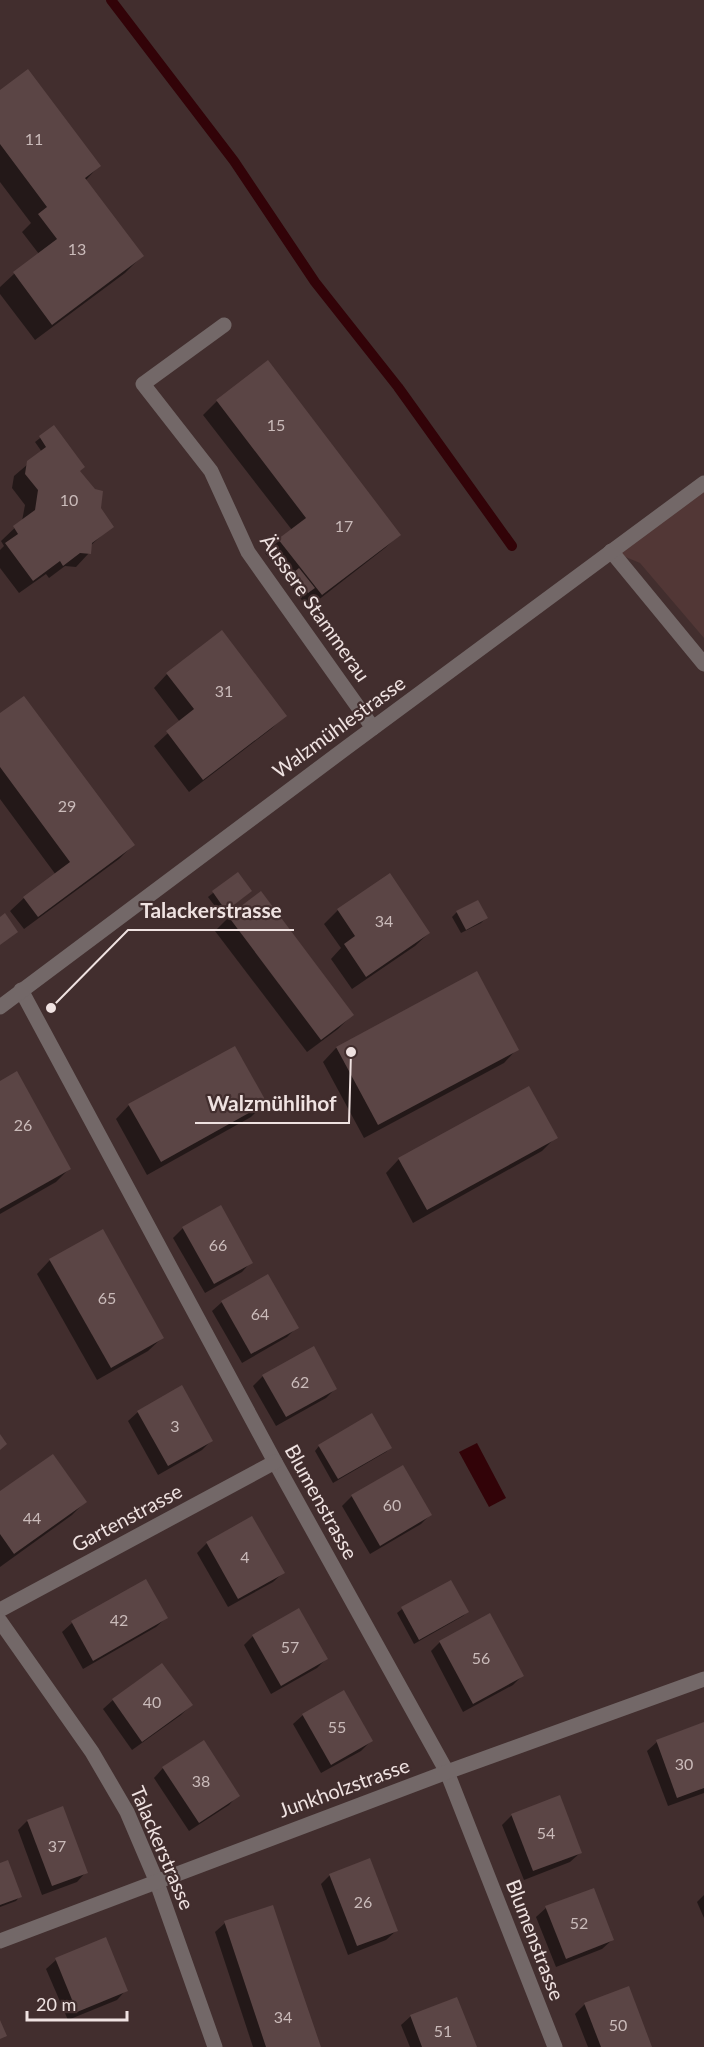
<svg xmlns="http://www.w3.org/2000/svg" width="704" height="2047" font-family="Lato,sans-serif">
<style>
.built{fill:#523736}
.water{fill:#320308}
.shadow{fill:#0007}
.lines{fill:none;stroke-linecap:round;stroke-linejoin:round}
.stream{stroke:#320308;stroke-width:10}
.building{fill:#5b4545}
.minor{stroke:#736868;stroke-width:15}
.labels{text-anchor:middle;stroke-width:4.5;stroke-linejoin:round;paint-order:stroke}
.number-label{font-size:16px;fill:#cabbba}
.street-label{font-size:20px;fill:#efe2e1;stroke:#422e2e}
.leader{fill:none;stroke:#efe2e1;stroke-width:2}
.callout-dot{fill:#efe2e1;stroke:#422e2e;stroke-width:2}
.callout-label{font-size:21px;text-anchor:middle;font-weight:bold;fill:#efe2e1;stroke:#422e2e;stroke-width:4.5;stroke-linejoin:round;paint-order:stroke}
</style>
<rect width="100%" height="100%" fill="#422e2e"/>
<path class="built" d="M704,483V638L640,563L611,551Z"/>
<path class="water" d="M477,1443L506,1498L489,1507L459,1452Z"/>
<g class="shadow">
<path d="M0,92L99,166L85,181L142,256L125,273L35,340L0,294V287L14,274L39,254L22,232L31,223L0,182Z"/>
<path d="M267,362L399,535L385,548L308,608L265,553L292,530L203,415L217,401Z"/>
<path d="M53,428L99,509L112,526L90,546L89,553L76,567L65,566L49,578L46,574L19,593L0,568V550L4,546L1,541L22,521L25,505L12,488L14,476L42,452L35,442Z"/>
<path d="M167,674L285,716L271,729L189,792L154,746L180,722L154,688Z"/>
<path d="M0,715L133,845L119,859L24,929L10,911L24,898L56,875L0,799Z"/>
<path d="M237,874L246,895L221,914L208,897Z"/>
<path d="M338,910L429,933L415,946L352,989L331,959L341,948L324,924Z"/>
<path d="M457,912L486,918L481,923L461,933L452,917Z"/>
<path d="M229,917L352,1015L338,1029L307,1052L215,931Z"/>
<path d="M476,973L517,1049L504,1063L364,1138L323,1062L336,1048Z"/>
<path d="M0,1082L69,1169L56,1182L0,1214Z"/>
<path d="M265,1103L251,1117L147,1175L116,1119L129,1105Z"/>
<path d="M556,1137L542,1151L413,1223L386,1173L399,1159Z"/>
<path d="M183,1228L251,1262L242,1272L205,1293L173,1238Z"/>
<path d="M50,1260L162,1338L148,1351L97,1380L37,1274Z"/>
<path d="M222,1302L297,1327L287,1337L242,1363L212,1311Z"/>
<path d="M263,1376L336,1388L326,1398L276,1426L253,1386Z"/>
<path d="M138,1412L211,1441L202,1450L158,1475L128,1421Z"/>
<path d="M319,1446L391,1447L386,1452L333,1483L315,1451Z"/>
<path d="M0,1493L85,1502L72,1515L0,1567Z"/>
<path d="M352,1496L430,1515L421,1524L370,1554L342,1506Z"/>
<path d="M207,1543L283,1573L273,1582L228,1607L197,1553Z"/>
<path d="M450,1582L467,1612L463,1616L414,1644L397,1613L402,1609Z"/>
<path d="M166,1618L156,1627L83,1669L62,1632L72,1623Z"/>
<path d="M253,1636L326,1659L317,1668L271,1694L244,1645Z"/>
<path d="M440,1642L522,1676L513,1685L463,1712L431,1651Z"/>
<path d="M162,1665L191,1705L181,1715L132,1750L103,1709L113,1700Z"/>
<path d="M303,1715L371,1741L361,1751L321,1773L293,1724Z"/>
<path d="M704,1724V1793L668,1806L647,1751L657,1742Z"/>
<path d="M163,1768L238,1795L229,1805L189,1831L154,1778Z"/>
<path d="M512,1815L580,1853L570,1862L524,1880L502,1825Z"/>
<path d="M27,1821L86,1872L77,1882L42,1895L18,1830Z"/>
<path d="M0,1865L20,1896L16,1901L0,1907Z"/>
<path d="M330,1875L396,1931L386,1940L348,1955L321,1884Z"/>
<path d="M704,1895V1918L697,1902Z"/>
<path d="M546,1908L612,1940L602,1949L556,1967L536,1917Z"/>
<path d="M225,1923L319,2047H253L215,1932Z"/>
<path d="M56,1960L126,1990L117,2000L68,2020L46,1969Z"/>
<path d="M585,2004L650,2047H588L575,2014Z"/>
<path d="M411,2016L475,2047H410L401,2025Z"/>
</g>
<g class="lines">
<path class="stream" d="M111,0L234,161L315,282L398,387L512,546"/>
</g>
<g class="building">
<path d="M28,69L101,166L85,178L144,256L52,325L13,272L57,239L38,214L47,207L0,144V90Z"/>
<path d="M268,360L401,535L322,595L278,539L306,518L216,400Z"/>
<path d="M54,425L85,467L80,471L95,489L103,491L101,508L114,527L92,543L91,554L80,553L63,566L60,561L33,581L5,543L18,534L13,526L35,510L38,490L25,474L27,461L46,447L39,436Z"/>
<path d="M299,568L315,588L308,593L293,573Z"/>
<path d="M222,630L287,716L203,780L166,731L194,709L166,673Z"/>
<path d="M24,696L135,845L38,917L23,897L70,862L0,767V713Z"/>
<path d="M238,872L252,891L226,911L212,891Z"/>
<path d="M390,873L430,933L366,977L344,944L355,936L337,909Z"/>
<path d="M261,891L354,1015L321,1040L228,916Z"/>
<path d="M478,900L488,918L466,930L456,911Z"/>
<path d="M5,913L18,932L0,945V917Z"/>
<path d="M477,971L519,1050L378,1125L336,1047Z"/>
<path d="M235,1046L267,1103L161,1162L128,1104Z"/>
<path d="M17,1071L71,1169L0,1209V1081Z"/>
<path d="M529,1086L558,1138L427,1210L398,1158Z"/>
<path d="M221,1205L253,1263L214,1284L182,1227Z"/>
<path d="M103,1229L164,1338L111,1368L49,1259Z"/>
<path d="M268,1274L299,1328L251,1354L221,1301Z"/>
<path d="M314,1346L337,1389L286,1417L262,1375Z"/>
<path d="M182,1385L213,1441L168,1466L137,1411Z"/>
<path d="M372,1413L392,1448L338,1479L318,1445Z"/>
<path d="M0,1434L7,1444L0,1450Z"/>
<path d="M53,1454L87,1502L14,1554L0,1534V1491Z"/>
<path d="M403,1465L432,1515L380,1546L351,1495Z"/>
<path d="M252,1516L285,1573L238,1599L206,1542Z"/>
<path d="M146,1579L168,1618L93,1661L71,1621Z"/>
<path d="M451,1580L469,1612L419,1640L401,1607Z"/>
<path d="M299,1608L328,1659L281,1686L252,1635Z"/>
<path d="M490,1613L524,1676L473,1704L439,1641Z"/>
<path d="M162,1663L193,1705L142,1742L112,1699Z"/>
<path d="M344,1690L373,1741L331,1765L302,1714Z"/>
<path d="M704,1722V1788L677,1798L656,1740Z"/>
<path d="M204,1740L240,1796L199,1823L162,1767Z"/>
<path d="M560,1795L582,1853L533,1871L511,1814Z"/>
<path d="M63,1806L88,1873L52,1886L27,1820Z"/>
<path d="M370,1858L398,1931L357,1946L329,1874Z"/>
<path d="M8,1860L22,1897L0,1905V1863Z"/>
<path d="M594,1888L614,1940L566,1959L545,1906Z"/>
<path d="M273,1905L295,1971L321,2047H266L224,1921Z"/>
<path d="M106,1937L128,1991L77,2012L55,1958Z"/>
<path d="M629,1986L652,2047H601L584,2003Z"/>
<path d="M457,1997L477,2047H422L410,2015Z"/>
<path d="M0,2020L7,2036L0,2039Z"/>
</g>
<g class="lines">
<g class="minor">
<path d="M224,325L143,384L211,471L248,552L373,728"/>
<path d="M611,551L704,664"/>
<path d="M21,990L275,1462L447,1772L555,2047"/>
<path d="M0,1007L346,748L704,483"/>
<path d="M0,1610L275,1462"/>
<path d="M0,1621L92,1752L127,1812L156,1880L215,2047"/>
<path d="M0,1941L447,1772L704,1679"/>
</g>
</g>
<g class="labels">
<g class="number-label">
<text x="34" y="145">11</text>
<text x="77" y="255">13</text>
<text x="276" y="431">15</text>
<text x="69" y="506">10</text>
<text x="344" y="532">17</text>
<text x="224" y="697">31</text>
<text x="67" y="812">29</text>
<text x="384" y="927">34</text>
<text x="23" y="1131">26</text>
<text x="218" y="1251">66</text>
<text x="107" y="1304">65</text>
<text x="260" y="1320">64</text>
<text x="300" y="1388">62</text>
<text x="175" y="1432">3</text>
<text x="392" y="1511">60</text>
<text x="32" y="1524">44</text>
<text x="245" y="1563">4</text>
<text x="119" y="1626">42</text>
<text x="290" y="1653">57</text>
<text x="481" y="1664">56</text>
<text x="152" y="1708">40</text>
<text x="337" y="1733">55</text>
<text x="684" y="1770">30</text>
<text x="201" y="1787">38</text>
<text x="546" y="1839">54</text>
<text x="57" y="1852">37</text>
<text x="363" y="1908">26</text>
<text x="579" y="1929">52</text>
<text x="283" y="2023">34</text>
<text x="618" y="2031">50</text>
<text x="443" y="2037">51</text>
</g>
<g class="street-label">
<text transform="translate(315 608) rotate(55)" y="7">Äussere Stammerau</text>
<text transform="translate(339 727) rotate(-36)" y="7">Walzmühlestrasse</text>
<text transform="translate(321 1502) rotate(61)" y="7">Blumenstrasse</text>
<text transform="translate(127 1518) rotate(-28)" y="7">Gartenstrasse</text>
<text transform="translate(344 1788) rotate(-20)" y="7">Junkholzstrasse</text>
<text transform="translate(162 1848) rotate(67)" y="7">Talackerstrasse</text>
<text transform="translate(535 1940) rotate(69)" y="7">Blumenstrasse</text>
</g>
</g>
<path class="leader" d="M51 1008L128 930H294M351 1052L349 1123H195"/>
<g class="callout-dot">
<circle cx="51" cy="1008" r="6"/>
<circle cx="351" cy="1052" r="6"/>
</g>
<g class="callout-label">
<text x="211" y="918">Talackerstrasse</text>
<text x="272" y="1111">Walzmühlihof</text>
</g>
<path d="M27 2011v9h100v-9" fill="none" stroke="#efe2e1" stroke-width="3"/>
<text x="36" y="2011" font-size="18" fill="#efe2e1" stroke="#422e2e" stroke-width="4.5" paint-order="stroke">20 m</text>
</svg>
